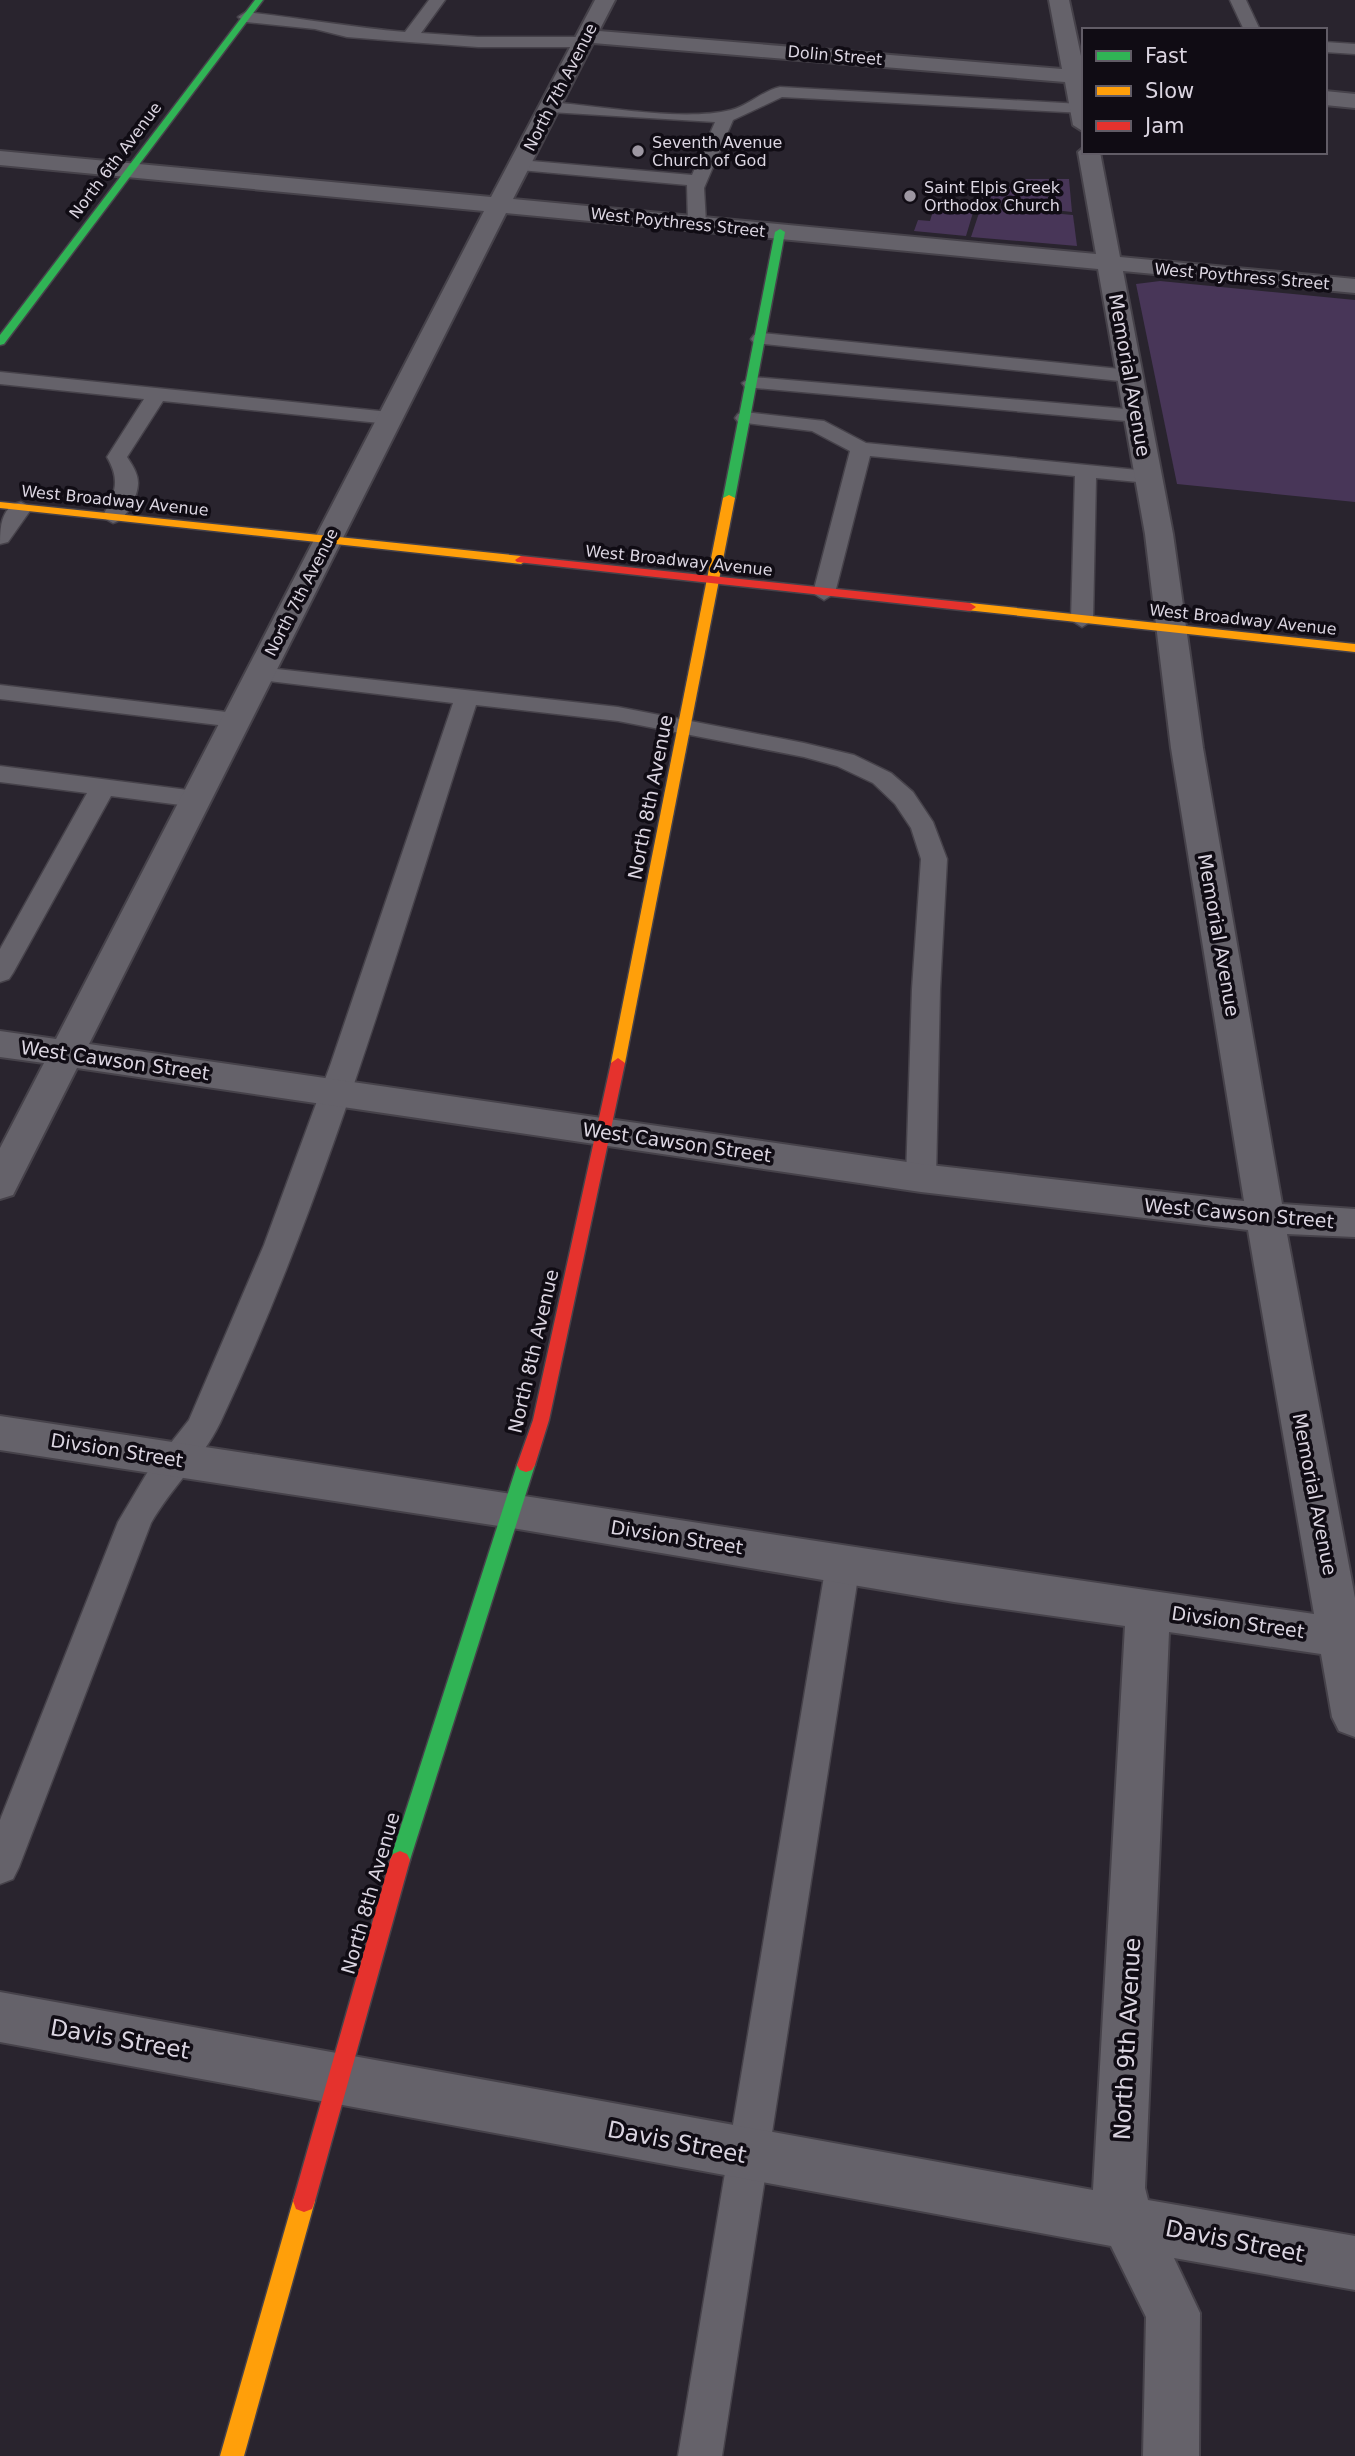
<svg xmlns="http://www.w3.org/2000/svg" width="1355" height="2456" font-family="'DejaVu Sans',sans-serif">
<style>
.green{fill:#483658}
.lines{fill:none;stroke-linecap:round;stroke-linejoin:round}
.lane-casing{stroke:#46424a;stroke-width:3}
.street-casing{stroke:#46424a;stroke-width:4}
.fast-casing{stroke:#46424a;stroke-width:3}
.slow-casing{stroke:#46424a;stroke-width:3}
.jam-casing{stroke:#46424a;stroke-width:3}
.lane{fill:#65626a;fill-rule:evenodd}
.street{fill:#65626a;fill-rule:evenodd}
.fast{fill:#30b455;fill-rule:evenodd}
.slow{fill:#ff9f0a;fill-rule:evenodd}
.jam{fill:#e5322d;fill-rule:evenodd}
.poi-dot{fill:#9d97a2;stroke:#100c14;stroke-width:2.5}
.labels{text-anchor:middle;stroke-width:7;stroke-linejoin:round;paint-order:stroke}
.far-street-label{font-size:16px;fill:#dbd5e1;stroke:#100c14}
.far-poi-label{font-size:16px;fill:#dbd5e1;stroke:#100c14;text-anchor:start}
.street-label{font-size:19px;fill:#dbd5e1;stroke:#100c14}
.near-street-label{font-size:23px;fill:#dbd5e1;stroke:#100c14}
</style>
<rect width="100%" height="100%" fill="#29242e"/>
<g class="green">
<path d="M1022,179H1069L1072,212L981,202L988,186L1022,187Z"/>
<path d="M959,204L975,206L966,236L914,231L918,220L930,221L933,211L956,213Z"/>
<path d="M981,207L1073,215L1077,246L971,237Z"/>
<path d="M1160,281L1355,300V502L1177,484L1136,284Z"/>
</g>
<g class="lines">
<g class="lane-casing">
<g id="lane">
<path d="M429,0H445L421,33L478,37H583L591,42L583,47H478L409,42L347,37L315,29L246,22L238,17L246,12C299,18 351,27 405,32Z"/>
<path d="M1230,0H1246L1260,30H1244Z"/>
<path d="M1325,42L1355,44V54L1325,52Z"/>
<path d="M780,87L1081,104L1084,105V113L782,97L733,120L704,188L706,223L697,228L688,223L687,185L520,170L511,165L520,160L692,175L715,122L550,112L542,107L550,102C602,106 682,122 731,110C748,106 762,91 780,87Z"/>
<path d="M761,333L1130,370L1140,376L1130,382L754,343L751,339L754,335Z"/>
<path d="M0,372L389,412L399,418L389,424L163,401L127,457C132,465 138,473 138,483C138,497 126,520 113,523L102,517C115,494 121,481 107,457L144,399L0,384Z"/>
<path d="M752,377L1138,410L1148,416L1138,422L745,387L742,383Z"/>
<path d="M745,412L824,421L866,443L1148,471L1159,477L1148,483L1096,478L1093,620L1082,627L1071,620L1075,476L870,456L835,593L824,600L813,593L850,451L812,431L738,422L735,418L738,414Z"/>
<path d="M21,502L32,508L8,542L0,544C0,527 1,506 21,502Z"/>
<path d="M259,667L618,707L804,743L854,755L891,773L913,792L933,822L947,859L940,989L936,1178L931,1186L921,1189L911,1186L906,1178L912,989L921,859L911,828L895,804L873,783L837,766L804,757L618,721L476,705C398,946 328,1194 220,1423C202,1460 171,1488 151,1523L19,1867L13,1879L0,1884V1820L118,1522L147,1473L189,1420L264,1245L331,1063L453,703L251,679L247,674L251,669Z"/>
<path d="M0,685L235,713L243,715L247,720L243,725L235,727L0,699Z"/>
<path d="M0,766L196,791L205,793L208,799L205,805L196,807L111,796L13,973L9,979L0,982V949L87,793L0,782Z"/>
<path d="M843,1550L855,1554L860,1564L722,2456H678L826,1564L831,1554Z"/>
</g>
</g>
<g class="street-casing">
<g id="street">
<path d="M595,0H615L599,31L1062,69L1049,0H1069L1084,70V132L1073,125L1065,82L593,43L513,199L1096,254L1078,152L1084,147V152H1100L1120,257L1355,279V293L1123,271L1173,534L1203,748L1282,1204L1355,1209V1237L1287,1234L1355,1598V1737L1339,1731L1332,1717L1321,1654L1169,1632L1145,2188L1148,2200L1355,2236V2290L1174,2258L1200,2313L1199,2456H1143L1146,2317L1111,2246L0,2042V1992L1093,2190L1125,1626L954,1602L512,1528L0,1450V1416C438,1481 875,1553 1314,1614L1248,1230L921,1192L77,1068L13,1195L0,1199V1148L44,1063L0,1057V1031L56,1039L484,211L0,165V151L491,197ZM506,213L1098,269L1145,534L1171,748L1244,1201L921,1164L89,1044Z"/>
<path d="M1325,91L1355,94V108L1325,105Z"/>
</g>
</g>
<g class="fast-casing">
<g id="fast">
<path d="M255,0H263L4,344L0,345V335Z"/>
<path d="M780,229L785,232L735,498L729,501L723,498L775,232Z"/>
<path d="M526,1458L532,1460L535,1465L410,1860L407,1866L400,1869L393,1866L390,1860L517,1465L520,1460Z"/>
</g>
</g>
<g class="slow-casing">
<g id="slow">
<path d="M729,495L735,498L625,1063L618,1068L611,1063L723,498Z"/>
<path d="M0,502L521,556L527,560L521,564L0,508Z"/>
<path d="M970,603L1355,644V652L966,610V604Z"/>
<path d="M304,2190L312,2193L315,2201L244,2456H220L293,2201L296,2193Z"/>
</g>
</g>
<g class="jam-casing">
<g id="jam">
<path d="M521,556L970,603L976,607L970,611L517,562L515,560Z"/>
<path d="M618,1058L625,1063L549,1420L535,1465L532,1470L526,1472L520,1470L517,1465L533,1420L611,1063Z"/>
<path d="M400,1851L407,1854L410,1860L315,2201L312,2209L304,2212L296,2209L293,2201L390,1860L393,1854Z"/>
</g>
</g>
<use href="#lane" class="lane"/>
<use href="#street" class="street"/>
<use href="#fast" class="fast"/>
<use href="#slow" class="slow"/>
<use href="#jam" class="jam"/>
</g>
<g class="poi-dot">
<circle cx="638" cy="151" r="7"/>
<circle cx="910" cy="196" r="7"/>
</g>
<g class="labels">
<g class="far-street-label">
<text transform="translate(835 55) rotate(5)" y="6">Dolin Street</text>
<text transform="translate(560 87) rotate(-63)" y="6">North 7th Avenue</text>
<text transform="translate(115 160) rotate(-53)" y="6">North 6th Avenue</text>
<text transform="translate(678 222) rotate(6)" y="6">West Poythress Street</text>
<text transform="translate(1242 276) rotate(5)" y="6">West Poythress Street</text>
<text transform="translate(115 500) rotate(6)" y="6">West Broadway Avenue</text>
<text transform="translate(679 560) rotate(6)" y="6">West Broadway Avenue</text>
<text transform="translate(301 592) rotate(-63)" y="6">North 7th Avenue</text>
<text transform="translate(1243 619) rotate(6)" y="6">West Broadway Avenue</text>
</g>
<g class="far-poi-label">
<text x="652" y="148">Seventh Avenue<tspan x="652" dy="18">Church of God</tspan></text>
<text x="924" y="193">Saint Elpis Greek<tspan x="924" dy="18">Orthodox Church</tspan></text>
</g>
<g class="street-label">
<text transform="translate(1130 375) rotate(80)" y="7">Memorial Avenue</text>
<text transform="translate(650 797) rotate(-79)" y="7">North 8th Avenue</text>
<text transform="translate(1219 935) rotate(80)" y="7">Memorial Avenue</text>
<text transform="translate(115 1060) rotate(8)" y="7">West Cawson Street</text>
<text transform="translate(677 1142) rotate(8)" y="7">West Cawson Street</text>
<text transform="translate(1239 1213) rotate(5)" y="7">West Cawson Street</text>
<text transform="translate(533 1351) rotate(-77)" y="7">North 8th Avenue</text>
<text transform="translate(117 1450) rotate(9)" y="7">Divsion Street</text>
<text transform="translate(1315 1494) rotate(79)" y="7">Memorial Avenue</text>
<text transform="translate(677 1537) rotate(9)" y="7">Divsion Street</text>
<text transform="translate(1238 1622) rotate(8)" y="7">Divsion Street</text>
<text transform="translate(370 1893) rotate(-74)" y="7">North 8th Avenue</text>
</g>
<g class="near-street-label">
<text transform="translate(120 2039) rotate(10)" y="8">Davis Street</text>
<text transform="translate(1127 2039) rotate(-87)" y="8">North 9th Avenue</text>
<text transform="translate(677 2142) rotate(11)" y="8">Davis Street</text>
<text transform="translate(1235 2241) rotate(11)" y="8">Davis Street</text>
</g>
</g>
<rect x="1082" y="28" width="245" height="126" fill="#100c14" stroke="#615c66" stroke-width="2"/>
<rect x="1096" y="51" width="35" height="10" fill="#30b455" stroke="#615c66" stroke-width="2"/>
<text x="1145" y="63" font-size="21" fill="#dbd5e1">Fast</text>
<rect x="1096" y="86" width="35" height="10" fill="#ff9f0a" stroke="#615c66" stroke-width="2"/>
<text x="1145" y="98" font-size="21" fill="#dbd5e1">Slow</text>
<rect x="1096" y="121" width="35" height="10" fill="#e5322d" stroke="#615c66" stroke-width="2"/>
<text x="1145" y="133" font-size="21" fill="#dbd5e1">Jam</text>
</svg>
